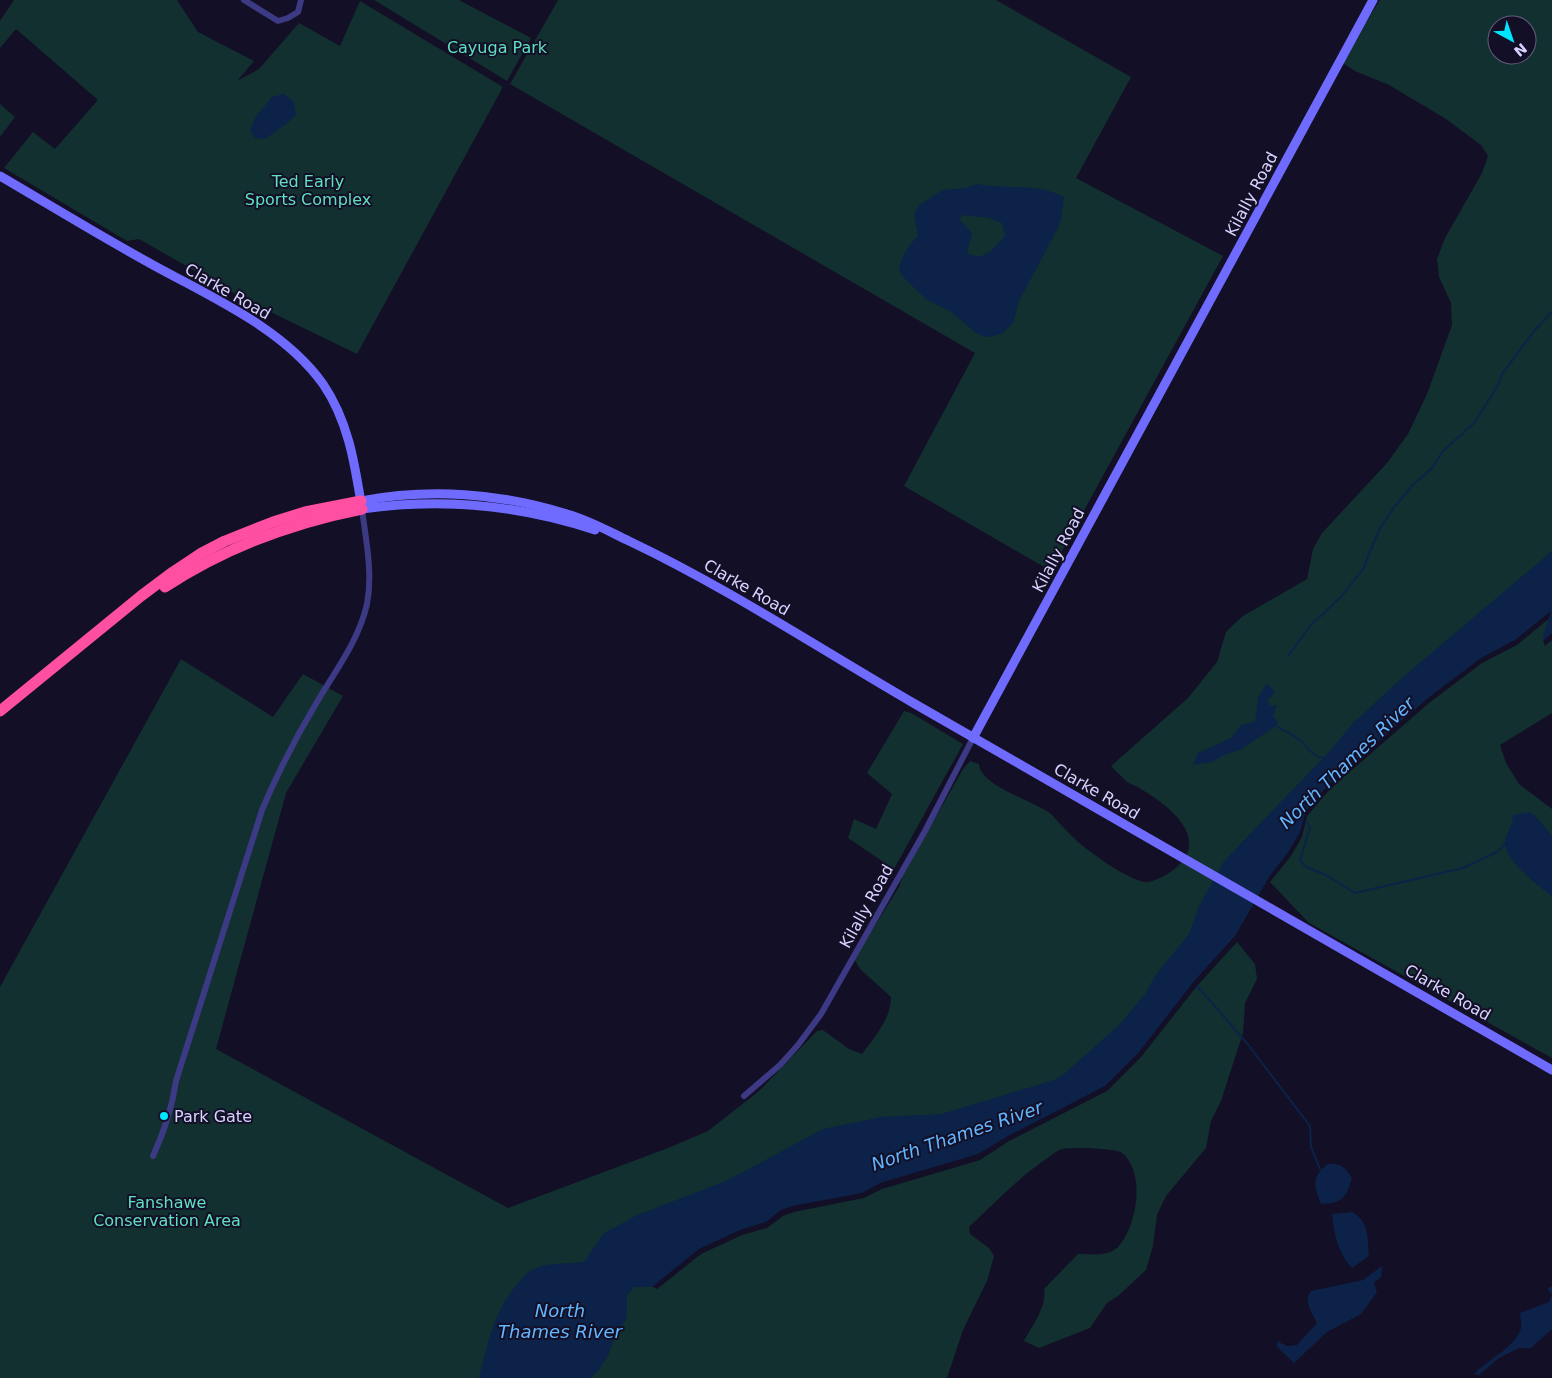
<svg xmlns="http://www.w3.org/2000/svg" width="1552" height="1378" font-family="'DejaVu Sans',sans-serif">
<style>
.green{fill:#12302f;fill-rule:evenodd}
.water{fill:#0c2248;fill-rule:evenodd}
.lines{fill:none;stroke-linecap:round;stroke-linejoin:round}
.stream{stroke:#0c2248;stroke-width:2}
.street{stroke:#3d3a85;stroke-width:6}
.secondary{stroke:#6f6bff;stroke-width:9}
.highway{stroke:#ff4fa3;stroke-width:11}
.poi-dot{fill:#00e5ff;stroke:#130f26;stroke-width:2}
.labels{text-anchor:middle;stroke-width:4;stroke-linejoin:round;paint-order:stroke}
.park-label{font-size:16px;fill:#5fe0c0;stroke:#130f26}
.street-label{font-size:16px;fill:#d9d4ff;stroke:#130f26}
.poi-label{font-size:16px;fill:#d9d4ff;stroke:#130f26;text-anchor:start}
.water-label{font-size:18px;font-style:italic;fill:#62b6ff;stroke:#130f26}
</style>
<rect width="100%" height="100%" fill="#130f26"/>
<g class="green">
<path d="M14,0H177L198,32L254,61L237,81L259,69L299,23L340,46L360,1L503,87L357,354L246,300L139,239L127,241L4,168L33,132L55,149L98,100L16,29L0,48V21Z"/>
<path d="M374,0H459L531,38L507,81Z"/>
<path d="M558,0H996L1131,77L1076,178L1223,256L1051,571L904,486L975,353L510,84Z"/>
<path d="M1380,0H1552V556L1404,681L1189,938L1145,998L1120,1028L1065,1078L592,1254L657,1289L701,1254L742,1235L767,1228L783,1216L794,1212L864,1198L882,1189L980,1160L1009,1141L1107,1091L1141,1057L1197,986L1237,942L1255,964L1257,979L1245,1003L1243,1033L1221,1101L1211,1121L1206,1148L1166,1196L1157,1215L1153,1246L1146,1270L1118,1296L1107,1303L1090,1328L1039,1348L1024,1341C1032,1326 1047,1307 1044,1289L1078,1254C1090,1254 1108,1257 1118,1247C1137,1227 1146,1172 1122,1153C1115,1148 1071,1147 1062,1149C1058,1150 1053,1154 1049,1157C1020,1176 995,1203 969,1227L970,1234L989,1248L994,1256L987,1281L963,1330L947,1378H0V987L181,659L273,717L303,674L343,696L286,793L216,1049L508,1208L668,1148L708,1131L759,1091L817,1031L823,1030L849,1049L862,1054C874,1038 891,1019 891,997L860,969L854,959L899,887L903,875L963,769L970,761L979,764C980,786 1034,801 1051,814C1058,821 1064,829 1072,836C1084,849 1128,880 1145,882C1154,883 1172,872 1178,866C1210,836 1166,804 1141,789C1137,786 1132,785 1127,782C1122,777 1116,771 1111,766L1188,698L1217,662L1226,632L1234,624L1243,616L1307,579L1313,549L1322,533L1387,463L1408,434L1427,394L1452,325L1451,303L1439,277L1437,259L1445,238L1482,173L1488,156L1481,145L1446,119L1389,85L1355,71L1341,62ZM1497,25H1527V55H1497Z"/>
<path d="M0,104L15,117L0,137Z"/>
<path d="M1552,616L1543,640L1545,646L1552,640V713L1500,745L1506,763L1519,784L1552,809V836L1534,815L1513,823L1505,839L1552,896V1058L1309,923L1270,882L1291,856L1302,837L1307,816L1330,789L1429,703L1482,663L1517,645Z"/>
<path d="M904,711L911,713L963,744L894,869L848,838L854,819L876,829L892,794L867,773Z"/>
</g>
<g class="water">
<path d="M284,94L294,102L296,115L286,124L265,139L255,138L250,131L255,118L272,97Z"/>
<path d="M977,184C1006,190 1037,182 1064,197L1061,220L1056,232L1019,301L1013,323L1003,333L994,336L985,337L976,333L951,312L927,300L903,277L899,270C901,256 908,246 918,236L914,215L919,205L943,190L966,188ZM962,215L989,218L1002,223L1005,236L991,251L979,257L967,253L972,233L960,220Z"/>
<path d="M1552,551V633L1543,641V636L1551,611L1515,640L1481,658L1428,698L1329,784L1306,811L1300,832L1289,851L1269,877L1235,936L1195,980L1139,1052L1105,1086L1008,1136L978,1154L880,1183L862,1193L792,1206L781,1210L766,1222L740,1230L699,1249L652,1287H634L627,1295V1318L616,1333L608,1356L598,1371L590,1378H479C488,1343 492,1317 514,1288C520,1281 525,1273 534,1269C548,1262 568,1264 584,1262L603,1234L635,1216L728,1180L823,1129L881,1117L941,1114L1054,1080L1064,1074L1120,1024L1145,994L1157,973L1189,934L1199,906L1224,861L1327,754L1354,722L1403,677Z"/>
<path d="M1267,683L1275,692L1267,701L1271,706L1277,705L1273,716L1278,722L1276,726L1240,750L1224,755L1212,762L1193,765L1198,753L1231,738L1241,725L1255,722L1258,697Z"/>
<path d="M1530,812L1534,815L1552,836V896C1539,887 1503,859 1505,841C1506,832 1513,826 1513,815Z"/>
<path d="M1328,1164C1342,1163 1345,1168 1352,1178C1346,1198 1343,1203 1321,1204C1314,1187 1311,1176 1328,1164Z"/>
<path d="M1352,1212C1370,1222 1367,1237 1369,1256L1352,1268C1338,1253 1334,1235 1332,1214Z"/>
<path d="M1382,1266L1381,1277L1374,1283L1377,1292L1361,1314L1327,1332L1294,1363L1277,1347V1341L1287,1346L1297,1345L1317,1323C1312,1313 1303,1301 1311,1291L1363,1280Z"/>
<path d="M1552,1286V1329L1531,1348H1519L1499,1358L1479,1375L1474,1374C1487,1360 1516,1347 1521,1328C1522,1324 1520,1318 1520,1313L1549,1302L1552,1294L1547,1289Z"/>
</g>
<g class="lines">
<g class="stream">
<path d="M1288,656L1311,625L1341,597L1363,569L1379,530L1395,506L1414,484L1432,468L1443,451L1474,423L1497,387L1502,374L1535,330L1552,312"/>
<path d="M1276,726C1283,730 1291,733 1297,738C1308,746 1311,757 1325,758"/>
<path d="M1306,821L1310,828L1300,860L1306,867L1326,875L1355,893L1463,868L1497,852L1505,844"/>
<path d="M1197,986L1246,1042L1310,1126L1311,1147L1320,1169"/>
</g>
<g class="street">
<path d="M244,0L278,21L288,18L298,12L301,0"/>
<path d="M744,1096L780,1065L798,1045L821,1014L925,831L973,738"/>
<path d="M153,1156C165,1130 172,1109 176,1081L262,810C278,772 296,737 317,702C336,670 359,640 367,604C373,573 366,541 362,509"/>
</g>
<g class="secondary">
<path d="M0,176C48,204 95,233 144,260C204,294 282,326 323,384C349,422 355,466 362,509C440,498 520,505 595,530"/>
<path d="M361,501C429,488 501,493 567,514C589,520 608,531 629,541C728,588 820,649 915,704C1127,827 1340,947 1552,1070"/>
<path d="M973,738L1373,0"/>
</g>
<g class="highway">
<path d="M165,587C226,547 291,523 362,509"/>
<path d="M0,711L141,596L173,572L200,554L225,541L273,522L305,512L361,501"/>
</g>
</g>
<circle class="poi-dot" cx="164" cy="1116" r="5"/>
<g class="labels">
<g class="park-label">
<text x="497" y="53">Cayuga Park</text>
<text x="308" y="187">Ted Early<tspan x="308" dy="18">Sports Complex</tspan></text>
<text x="167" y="1208">Fanshawe<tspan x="167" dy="18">Conservation Area</tspan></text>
</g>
<g class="street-label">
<text transform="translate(1251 194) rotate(-62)" y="6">Kilally Road</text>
<text transform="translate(228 291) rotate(30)" y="6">Clarke Road</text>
<text transform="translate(1058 550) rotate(-62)" y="6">Kilally Road</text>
<text transform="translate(747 587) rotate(30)" y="6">Clarke Road</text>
<text transform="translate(1097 791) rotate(30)" y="6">Clarke Road</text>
<text transform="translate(866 906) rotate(-61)" y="6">Kilally Road</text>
<text transform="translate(1448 992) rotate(30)" y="6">Clarke Road</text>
</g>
<g class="poi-label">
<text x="174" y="1122">Park Gate</text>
</g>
<g class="water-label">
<text transform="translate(1347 763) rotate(-44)" y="6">North Thames River</text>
<text transform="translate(957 1136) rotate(-19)" y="6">North Thames River</text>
<text x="560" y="1317">North<tspan x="560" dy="21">Thames River</tspan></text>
</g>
</g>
<g transform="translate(1512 40) rotate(140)"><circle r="24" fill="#130f26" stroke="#625e7d"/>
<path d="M0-4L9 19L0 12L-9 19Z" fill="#00e5ff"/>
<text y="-8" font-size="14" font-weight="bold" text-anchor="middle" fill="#d9d4ff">N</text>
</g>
</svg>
